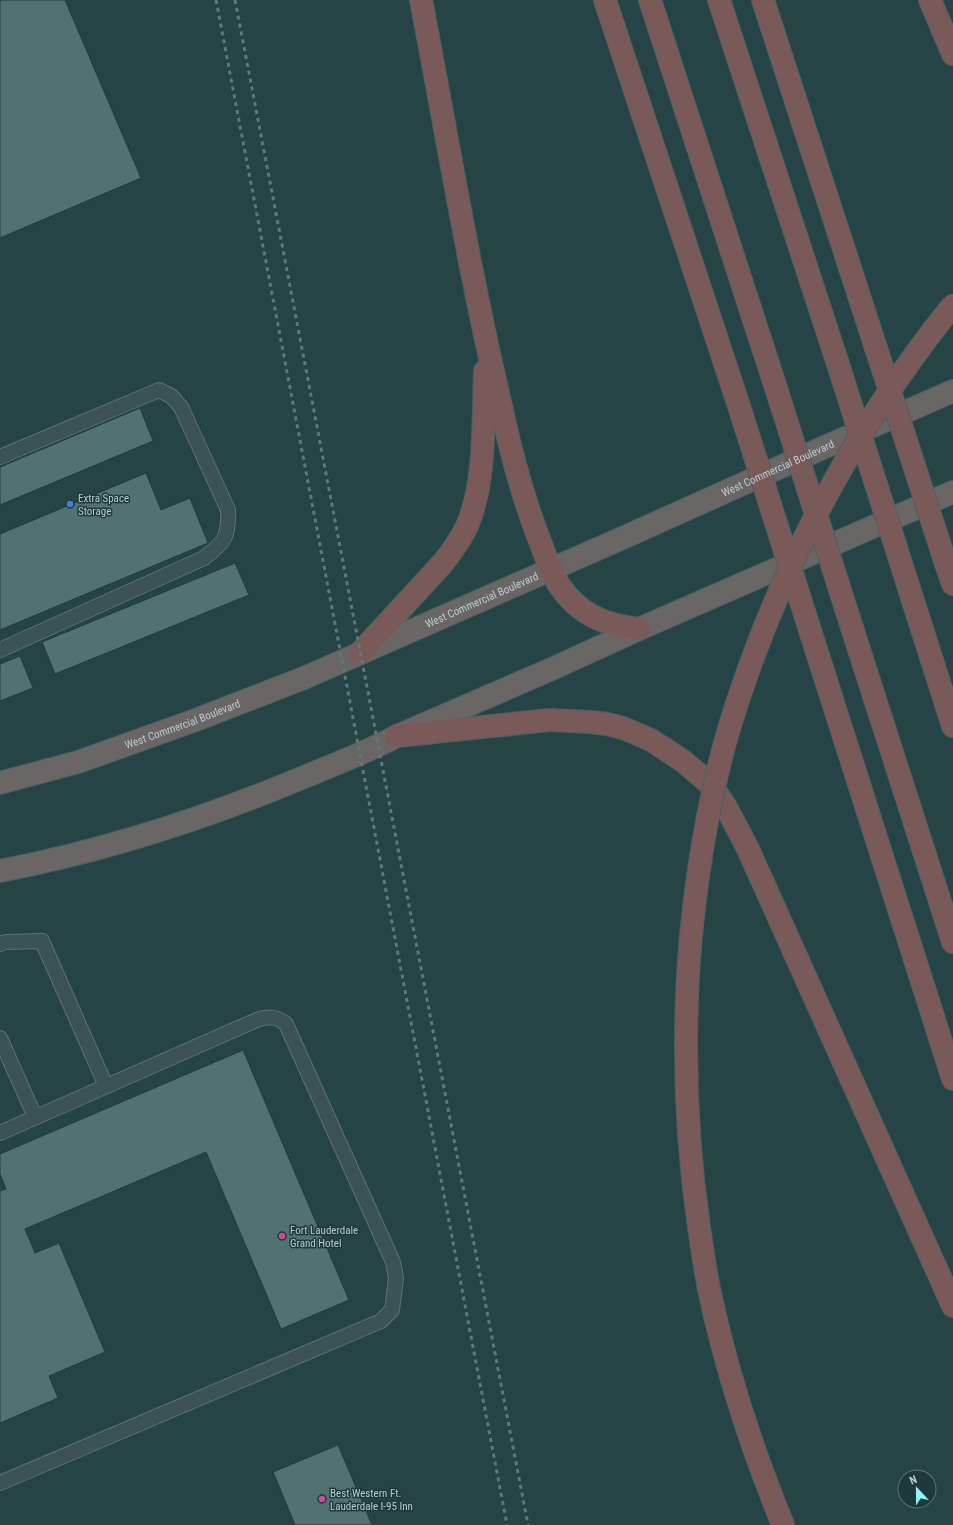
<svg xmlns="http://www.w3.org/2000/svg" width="953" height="1525" font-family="'Roboto Condensed',sans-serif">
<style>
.building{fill:#527172;stroke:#213b3c}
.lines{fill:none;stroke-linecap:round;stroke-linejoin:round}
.service-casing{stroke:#5d7375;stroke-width:16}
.trunk-casing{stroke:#496162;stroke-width:24}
.motorway-casing{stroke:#496162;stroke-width:24}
.service{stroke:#3b5354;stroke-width:14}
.trunk{stroke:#6a6666;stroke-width:22}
.motorway{stroke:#7a5a58;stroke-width:22}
.rail{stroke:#5d7a7b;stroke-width:3;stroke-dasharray:4 4;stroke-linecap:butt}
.motorway-bridge-casing{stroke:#496162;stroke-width:24;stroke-linecap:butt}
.motorway-bridge{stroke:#7a5a58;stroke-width:22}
.shop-dot{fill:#3f7fe0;stroke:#1f393a;stroke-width:1.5}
.hotel-dot{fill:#d1479c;stroke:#1f393a;stroke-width:1.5}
.labels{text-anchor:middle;stroke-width:3;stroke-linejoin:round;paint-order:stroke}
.street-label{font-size:11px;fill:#b9ccce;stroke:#1f393a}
.poi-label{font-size:11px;fill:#b9ccce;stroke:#1f393a;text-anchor:start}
</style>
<rect width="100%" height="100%" fill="#264445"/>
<g class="building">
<path d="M0,0H65L141,178L0,238Z"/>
<path d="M140,408L153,441L0,505V467Z"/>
<path d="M146,473L161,510L190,498L208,543L0,630V534Z"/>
<path d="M235,563L249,595L55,674L42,642Z"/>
<path d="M20,656L33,688L0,701V664Z"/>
<path d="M243,1050L349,1300L281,1329L206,1152L25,1229L35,1253L59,1243L105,1352L49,1376L58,1398L0,1423V1191L6,1189L0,1174V1154Z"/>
<path d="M338,1445L372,1525H295L273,1472Z"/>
</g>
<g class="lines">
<g class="service-casing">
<g id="service">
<path d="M0,457L159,390L171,396L181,407L228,510C229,537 225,542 204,558L0,650"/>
<path d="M0,944L6,942L42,941L106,1086"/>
<path d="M0,1038L35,1117"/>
<path d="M0,1133L259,1019C271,1016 277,1017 286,1024L393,1262L396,1278L392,1310L381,1321L0,1483"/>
</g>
</g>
<g class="trunk-casing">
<g id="trunk">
<path id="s1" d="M0,783L78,762L193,721L304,678L627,536L827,446L953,391"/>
<path d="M0,871C109,850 207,818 309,775C338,763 369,751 397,736L554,668L639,629L953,492"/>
</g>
</g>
<g class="motorway-casing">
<g id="motorway">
<path d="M421,0C447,135 469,272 501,406C511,453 523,499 541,544C546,558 551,572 559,585C579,615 605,625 639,629"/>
<path d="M605,0L738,403"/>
<path d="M650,0L776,388"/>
<path d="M719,0L837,361"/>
<path d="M763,0L875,345"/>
<path d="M930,0L953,54"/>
<path d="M946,564L953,584"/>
<path d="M907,582L953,726"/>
<path d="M846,609L953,942"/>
<path d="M808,624L953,1079"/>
<path d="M360,653L442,564C452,552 460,540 467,526C486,483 483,418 485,371"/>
<path d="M397,736L549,720L590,722L607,724L623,728L651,740L683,761L711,785L726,807L748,849L953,1306"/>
<path d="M689,959C683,1048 686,1138 699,1227C702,1247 705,1269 709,1289C726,1370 752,1449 783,1525"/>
</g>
</g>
<use href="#service" class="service"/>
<use href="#trunk" class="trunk"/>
<use href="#motorway" class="motorway"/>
<g class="rail">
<path d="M216,0L507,1525"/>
<path d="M235,0L528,1525"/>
</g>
<g class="motorway-bridge-casing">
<g id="motorway-bridge">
<path d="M875,345L946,564"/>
<path d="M837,361L907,582"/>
<path d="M776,388L846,609"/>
<path d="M738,403L808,624"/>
<path d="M689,959C695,883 707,806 728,732C774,578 852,430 953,305"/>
</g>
</g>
<use href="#motorway-bridge" class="motorway-bridge"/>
</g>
<circle class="shop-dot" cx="70" cy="504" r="4"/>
<g class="hotel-dot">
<circle cx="282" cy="1236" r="4"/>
<circle cx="322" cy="1499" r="4"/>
</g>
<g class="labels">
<g class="street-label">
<text dy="4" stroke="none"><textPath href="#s1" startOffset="840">West Commercial Boulevard</textPath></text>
<text dy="4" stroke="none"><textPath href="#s1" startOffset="516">West Commercial Boulevard</textPath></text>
<text dy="4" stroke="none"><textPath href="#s1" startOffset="192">West Commercial Boulevard</textPath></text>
</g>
<g class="poi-label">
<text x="78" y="502">Extra Space<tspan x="78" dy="13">Storage</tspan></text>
<text x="290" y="1234">Fort Lauderdale<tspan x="290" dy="13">Grand Hotel</tspan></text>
<text x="330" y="1497">Best Western Ft.<tspan x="330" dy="13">Lauderdale I-95 Inn</tspan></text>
</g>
</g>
<g transform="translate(917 1489) rotate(338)"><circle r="19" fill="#1f393a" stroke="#5d7475"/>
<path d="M0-3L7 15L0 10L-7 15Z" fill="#8ff6fc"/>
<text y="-6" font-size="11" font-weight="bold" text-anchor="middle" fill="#b9ccce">N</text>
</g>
</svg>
